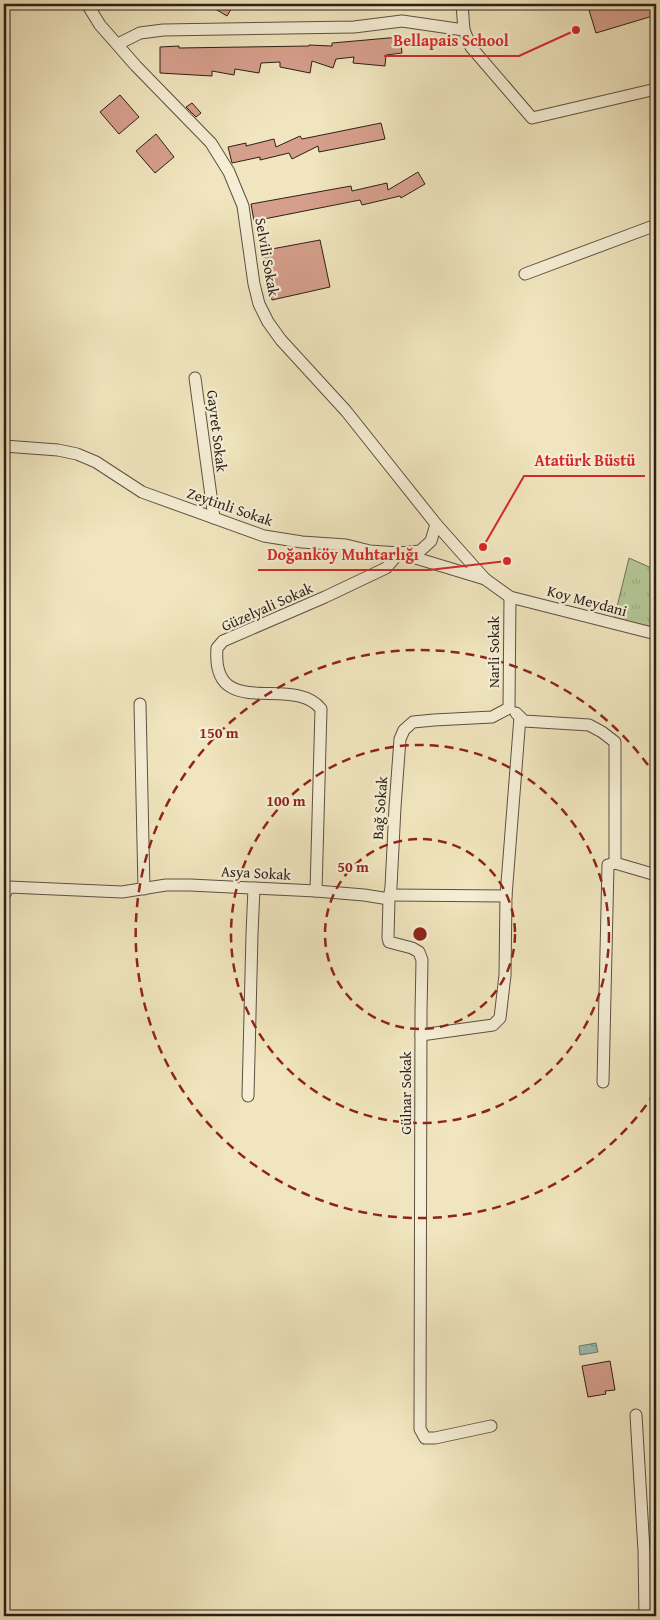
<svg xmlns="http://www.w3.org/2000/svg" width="660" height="1620" font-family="'Gentium Book Plus',serif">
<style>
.park{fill:url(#park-tufts);stroke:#707256}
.water{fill:url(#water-waves);stroke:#6e7f75}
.building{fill:#d69f8c;stroke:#2c1f18}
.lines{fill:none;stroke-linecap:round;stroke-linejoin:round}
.street-casing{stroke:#5d5042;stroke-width:13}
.street{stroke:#f5eed5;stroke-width:11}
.ring{fill:none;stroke:#8f2418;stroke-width:2.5;stroke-dasharray:9 6}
.labels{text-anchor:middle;stroke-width:4.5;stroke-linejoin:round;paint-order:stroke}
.street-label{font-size:15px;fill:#2c1f18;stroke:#f5eed5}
.centre{fill:#8f2418;stroke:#f5eed5;stroke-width:2.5}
.ring-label{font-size:15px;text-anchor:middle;font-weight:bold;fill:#8f2418;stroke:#f5eed5;stroke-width:4.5;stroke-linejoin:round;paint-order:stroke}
.leader{fill:none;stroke:#d62828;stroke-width:2}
.callout-dot{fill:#d62828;stroke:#f5eed5;stroke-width:2}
.callout-label{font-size:16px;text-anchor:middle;font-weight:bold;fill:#d62828;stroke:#f5eed5;stroke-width:4.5;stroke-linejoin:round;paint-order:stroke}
</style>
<defs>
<pattern id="park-tufts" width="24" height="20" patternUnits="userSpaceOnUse" patternTransform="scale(1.25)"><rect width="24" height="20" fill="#b5c695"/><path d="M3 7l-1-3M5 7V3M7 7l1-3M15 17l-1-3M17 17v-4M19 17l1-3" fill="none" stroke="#9caa80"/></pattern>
<pattern id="water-waves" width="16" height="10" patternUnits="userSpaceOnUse" patternTransform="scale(1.25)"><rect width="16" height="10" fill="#9abfb3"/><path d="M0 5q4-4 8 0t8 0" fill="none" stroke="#7e9b91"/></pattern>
</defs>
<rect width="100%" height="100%" fill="#f0e5be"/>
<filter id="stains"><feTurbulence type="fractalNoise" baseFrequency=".004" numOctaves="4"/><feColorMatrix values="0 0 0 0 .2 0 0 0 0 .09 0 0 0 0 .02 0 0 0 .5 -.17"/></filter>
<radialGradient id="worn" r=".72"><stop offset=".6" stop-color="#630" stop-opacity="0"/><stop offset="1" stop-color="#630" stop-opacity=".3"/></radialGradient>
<path class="park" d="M629,558L656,570V631L614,619Z"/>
<path class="water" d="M596,1343L598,1352L580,1355L579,1346Z"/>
<g class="building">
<path d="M207,4H234L227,16Z"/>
<path d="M609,4H656V15L596,33L589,10Z"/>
<path d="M400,37L402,53L386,55L385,66L353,63L354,57L336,59L333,68L312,61L310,73L280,67V62L261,63L259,73L235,69L234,75L212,71V76L160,73V47L179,46V48L309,46V45L332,46V43Z"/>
<path d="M120,95L139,117L119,134L100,112Z"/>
<path d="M192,103L201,113L196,117L186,107Z"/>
<path d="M381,123L385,139L319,152L318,146L292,159L289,153L260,160V157L232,163L228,147L246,143V146L274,139L276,147L300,136L302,139Z"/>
<path d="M156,134L174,157L155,173L136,151Z"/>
<path d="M418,172L425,184L401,198L400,196L362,205L360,200L254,221L251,204L351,186L352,191L387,183L388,190Z"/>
<path d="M320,240L330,287L272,300L261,251Z"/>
<path d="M610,1361L615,1390L605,1391L606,1394L588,1397L582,1366Z"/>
</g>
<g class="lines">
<g class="street-casing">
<g id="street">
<path d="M87,4L100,25L136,66L211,143L229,172L243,206L254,284L259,304L268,322L281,340L346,411L436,524L485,579"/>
<path d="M462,4L464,30L471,47L532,118L656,89"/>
<path d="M118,44L140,33L163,30L354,27L402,21L464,30"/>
<path d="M525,274L656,225"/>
<path d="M195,378L214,518"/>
<path d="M4,446L58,450L77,454L96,462L142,492L264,536L302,542L346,545L370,551L399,553L485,579L510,597L656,634"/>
<path d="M140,704L144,889"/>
<path d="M509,708L510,597"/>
<path d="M516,713L524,721L589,725L602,732L615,742V863"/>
<path d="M316,891L321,709C293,673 211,723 217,648L223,641L325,597L386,568L399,553L420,551L431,541L436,524"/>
<path d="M4,895L9,887L122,892L166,885H190L316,891L364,895L389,899"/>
<path d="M390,895L506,896"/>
<path d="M421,1035L493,1025L500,1018L505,975L506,896L520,717"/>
<path d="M603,1082L608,865L615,863L656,875"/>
<path d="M248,1096L252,934L254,888"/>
<path d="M636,1415L644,1551L645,1616"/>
<path d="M491,1426L435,1438H425L420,1429L421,1012L422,960L419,952L412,948L389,942L388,938L389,899L391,887L395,807L400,739L404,730L413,722L434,720L492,717L509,708"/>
</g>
</g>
<use href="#street" class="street"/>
</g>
<g class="ring">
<circle cx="420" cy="934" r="95"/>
<circle cx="420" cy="934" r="189"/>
<path d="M655 1093A284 284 0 1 1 655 775"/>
</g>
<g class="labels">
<g class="street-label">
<text transform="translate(267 257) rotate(80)" y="5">Selvili Sokak</text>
<text transform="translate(217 431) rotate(83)" y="5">Gayret Sokak</text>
<text transform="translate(230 507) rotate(19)" y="5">Zeytinli Sokak</text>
<text transform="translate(587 601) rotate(15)" y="5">Koy Meydani</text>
<text transform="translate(267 607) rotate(-24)" y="5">Güzelyali Sokak</text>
<text transform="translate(494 652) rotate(-90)" y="5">Narli Sokak</text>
<text transform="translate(380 808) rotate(-86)" y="5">Bağ Sokak</text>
<text transform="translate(256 873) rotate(3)" y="5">Asya Sokak</text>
<text transform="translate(406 1093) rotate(-90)" y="5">Gülnar Sokak</text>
</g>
</g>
<circle cx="420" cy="934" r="8" class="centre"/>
<g class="ring-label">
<text x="219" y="738">150 m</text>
<text x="286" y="806">100 m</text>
<text x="353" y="872">50 m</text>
</g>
<path class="leader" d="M576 30L519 56H384M483 547L524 476H645M507 561L429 570H258"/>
<g class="callout-dot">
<circle cx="576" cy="30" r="5"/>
<circle cx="483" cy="547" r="5"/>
<circle cx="507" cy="561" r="5"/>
</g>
<g class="callout-label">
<text x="451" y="46">Bellapais School</text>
<text x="585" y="466">Atatürk Büstü</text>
<text x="343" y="560">Doğanköy Muhtarlığı</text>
</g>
<rect width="660" height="1620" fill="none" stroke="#f0e5be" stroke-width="20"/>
<rect x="5" y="5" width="650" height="1610" fill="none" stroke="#2c1f18" stroke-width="2.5"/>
<rect x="10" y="10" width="640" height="1600" fill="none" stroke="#2c1f18"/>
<rect width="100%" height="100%" filter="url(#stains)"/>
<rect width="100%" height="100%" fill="url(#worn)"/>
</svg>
